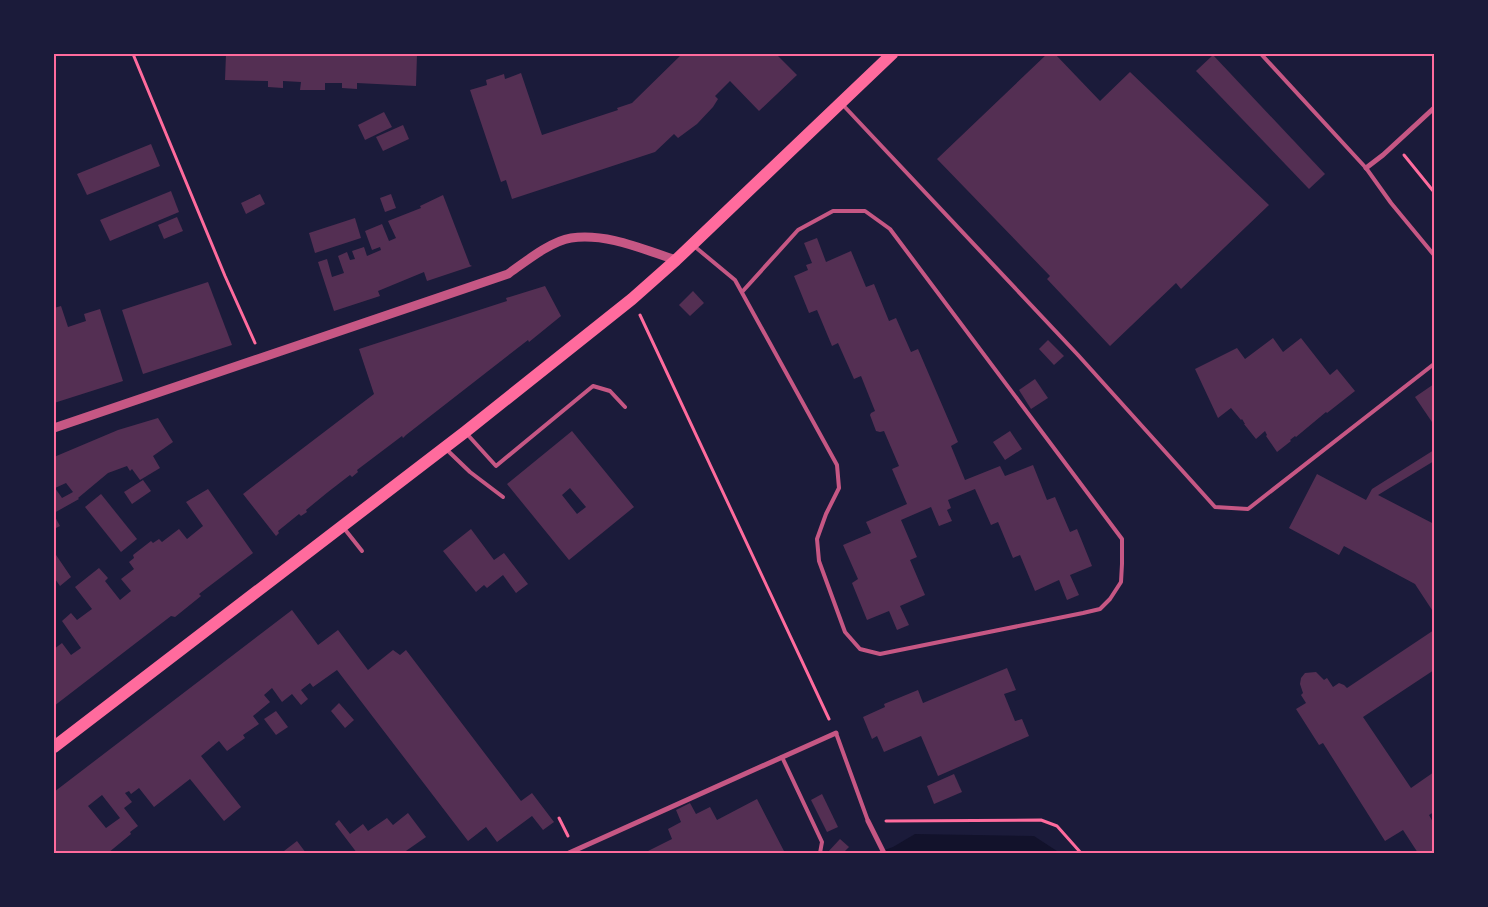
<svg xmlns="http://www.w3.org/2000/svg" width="1488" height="907" font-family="'Playfair Display',serif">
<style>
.water{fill:#12122b}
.building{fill:#542f53;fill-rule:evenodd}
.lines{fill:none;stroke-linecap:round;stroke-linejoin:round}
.path{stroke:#ff6b9d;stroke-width:3}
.service{stroke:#c65784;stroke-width:4}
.minor{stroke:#c65784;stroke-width:5}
.tertiary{stroke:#c65784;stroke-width:9}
.primary{stroke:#ff6b9d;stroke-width:12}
.neatline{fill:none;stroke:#ff6b9d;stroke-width:2}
</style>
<rect width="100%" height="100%" fill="#1b1b3a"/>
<path class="water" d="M915,834L1034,836L1060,853H876L893,847Z"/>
<g class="building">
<path d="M226,54H417L416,86L357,83V89L342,88V83H325V90H300L301,82L283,81V88L268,87V81L225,80Z"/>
<path d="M682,54H776L797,75L759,111L730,81L715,96L718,99L713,107L697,124L678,138L674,134L655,152L512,199L506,180L501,182L470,90L487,85L486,80L504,74L505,79L521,73L542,135L618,110L617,108L632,103Z"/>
<path d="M1047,54H1055L1100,101L1130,72L1269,205L1181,289L1176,283L1110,346L1047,279L1050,276L937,159Z"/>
<path d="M1213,55L1325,174L1309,189L1196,71Z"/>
<path d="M384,112L392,127L365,140L358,125Z"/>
<path d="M403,125L409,139L383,151L376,137Z"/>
<path d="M151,144L160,166L87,195L77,174Z"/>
<path d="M171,191L179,212L110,241L100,220Z"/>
<path d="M260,194L265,204L246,214L241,203Z"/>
<path d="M391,194L396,208L385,212L380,198Z"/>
<path d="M443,195L470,265L472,266L427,281L424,272L378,291L380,296L334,311L318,262L327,259L332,277L344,273L338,256L347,252L350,260L355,259L352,251L364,247L367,256L381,250L380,247L372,250L365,231L382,224L389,241L396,238L388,221L421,208L420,206Z"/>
<path d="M177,217L183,231L164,239L158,225Z"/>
<path d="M355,218L361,238L315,253L309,233Z"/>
<path d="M817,238L826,262L851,251L866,287L874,284L889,321L896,318L911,352L918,349L958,442L951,446L965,480L1000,466L1005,476L1033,465L1047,500L1055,497L1070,532L1077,529L1092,566L1070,575L1079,595L1067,600L1059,580L1035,591L1020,555L1013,558L998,522L991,525L975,489L948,500L951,508L947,510L952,521L939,526L931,507L901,520L917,557L910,560L925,595L900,606L909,625L897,630L889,611L867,620L852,583L858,579L843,545L871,533L866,522L907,504L892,469L899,466L884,431L880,432L876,431L870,415L871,413L875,411L861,376L854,379L838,343L832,346L817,310L809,313L794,276L808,270L806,265L812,263L804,243Z"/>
<path d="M208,282L232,345L143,374L122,310Z"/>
<path d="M545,286L561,316L529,342L528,340L406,435L403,438L402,436L357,470L358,472L352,477L350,475L328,492L306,510L307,512L301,516L299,514L278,531L279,533L276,536L243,494L374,394L359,349L507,301L506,298Z"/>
<path d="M693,291L704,303L690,316L679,305Z"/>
<path d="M61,306L68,327L86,321L84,314L100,309L123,381L54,403V308Z"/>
<path d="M1273,338L1283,352L1301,338L1330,375L1337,369L1355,391L1327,413L1326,412L1296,437L1295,436L1290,440L1291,441L1277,452L1266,436L1267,435L1265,431L1256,439L1244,424H1245L1242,419L1241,420L1231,408L1218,418L1195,369L1237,348L1245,359Z"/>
<path d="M1048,340L1064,356L1054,365L1039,349Z"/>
<path d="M1035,379L1048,398L1031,409L1019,390Z"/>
<path d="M1434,384V425L1415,397Z"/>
<path d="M158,418L173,442L153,456L160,468L140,480L132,469L130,471L127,466L108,473L78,498L79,499L54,513L55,503L54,502V457L118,430ZM66,483L73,492L62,498L55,488Z"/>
<path d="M572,431L634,507L569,560L507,484ZM570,488L586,507L577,514L562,495Z"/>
<path d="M1010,431L1022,449L1005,460L993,442Z"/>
<path d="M1434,450V461L1378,495L1434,524V613L1415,584L1344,546L1339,555L1289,528L1317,474L1366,500L1372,489Z"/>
<path d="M143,480L151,491L132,504L124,492Z"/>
<path d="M208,489L253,553L199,594L201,596L175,617L171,616L54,706V649L62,643L71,655L81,648L62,621L71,613L77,620L92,609L75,587L99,568L108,578L105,581L120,600L131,591L121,579L134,569L129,562L134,558L133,555L151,541L153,543L159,539L162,542L179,529L187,539L203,526L186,502Z"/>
<path d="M101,494L137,539L121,552L85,507Z"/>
<path d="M54,515L60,526L54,529Z"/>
<path d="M471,529L494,560L504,553L528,584L516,593L503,575L487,588L484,585L476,592L443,551Z"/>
<path d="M54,552L71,577L60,586L55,579L54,580Z"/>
<path d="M292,610L318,645L338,630L368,670L393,650L400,655L406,650L521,801L532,793L554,822L543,830L532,816L497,842L486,827L468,841L337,670L313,687L310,683L301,690L308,699L301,705L292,694L282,702L272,688L264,695L270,702L253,716L259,724L243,735L245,738L227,751L219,741L201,756L241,807L224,821L190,779L154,807L139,788L131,794L129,791L125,793L132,802L124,808L138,826L130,832L131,834L108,853L105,851L103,853H54V792ZM102,795L120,818L106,828L88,806Z"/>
<path d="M1434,630V670L1363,717L1411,788L1434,772V812L1429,815L1434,824V853H1418L1403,830L1385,841L1323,743L1319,745L1296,709L1306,703L1301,695L1303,693L1300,684L1301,678L1305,673L1316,672L1324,680L1327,678L1333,687L1339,683L1344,685L1347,688Z"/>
<path d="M1007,668L1016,690L1004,694L1015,721L1022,719L1029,736L938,776L921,736L884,752L877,736L872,739L863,717L885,707L884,704L918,690L923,703Z"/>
<path d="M339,703L354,720L345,728L331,711Z"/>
<path d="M276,711L288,727L276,735L264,719Z"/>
<path d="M954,774L962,792L934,804L927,786Z"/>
<path d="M822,794L838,827L827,832L811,800Z"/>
<path d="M757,799L785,853H644L672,839L668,829L681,822L676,810L690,803L696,814L710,807L717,820Z"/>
<path d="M408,813L426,837L403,853H357L335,824L339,820L350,834L363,824L368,831L387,818L393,825Z"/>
<path d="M840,839L849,847L843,853H827Z"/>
<path d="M297,841L306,853H285L284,851Z"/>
</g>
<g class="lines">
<g class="path">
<path d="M133,54L225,276L255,343"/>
<path d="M1404,155L1434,192"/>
<path d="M640,315L829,719"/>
<path d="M559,818L568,836"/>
<path d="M886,821L1041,820L1057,826L1081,853"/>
</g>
<g class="service">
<path d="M1261,54L1366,168L1391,203L1434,255"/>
<path d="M842,104L1078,355L1215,507L1248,509L1434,364"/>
<path d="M694,246L735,280L837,465L839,488L826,514L817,539L819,561L845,632L860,649L880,654L1083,613L1100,609L1110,599L1121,582L1122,564V539L890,229L865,211H833L798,230L742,292"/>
<path d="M467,434L496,466L593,386L610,391L625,407"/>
<path d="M446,449L470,472L503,497"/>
<path d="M343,527L362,551"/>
<path d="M836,733L868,821"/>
<path d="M782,757L822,842L820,853"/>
</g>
<g class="minor">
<path d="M1366,168L1383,155L1434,108"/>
<path d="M868,821L884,853"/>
<path d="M569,853L836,733"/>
</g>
<path class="tertiary" d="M54,428L508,274C525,262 551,241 571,238C607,233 642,249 676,260"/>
<path class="primary" d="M54,747L465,432L632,299L676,260L892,54"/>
</g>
<rect width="1488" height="907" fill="none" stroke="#1b1b3a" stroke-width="110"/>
<rect x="55" y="55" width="1378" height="797" class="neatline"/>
</svg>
